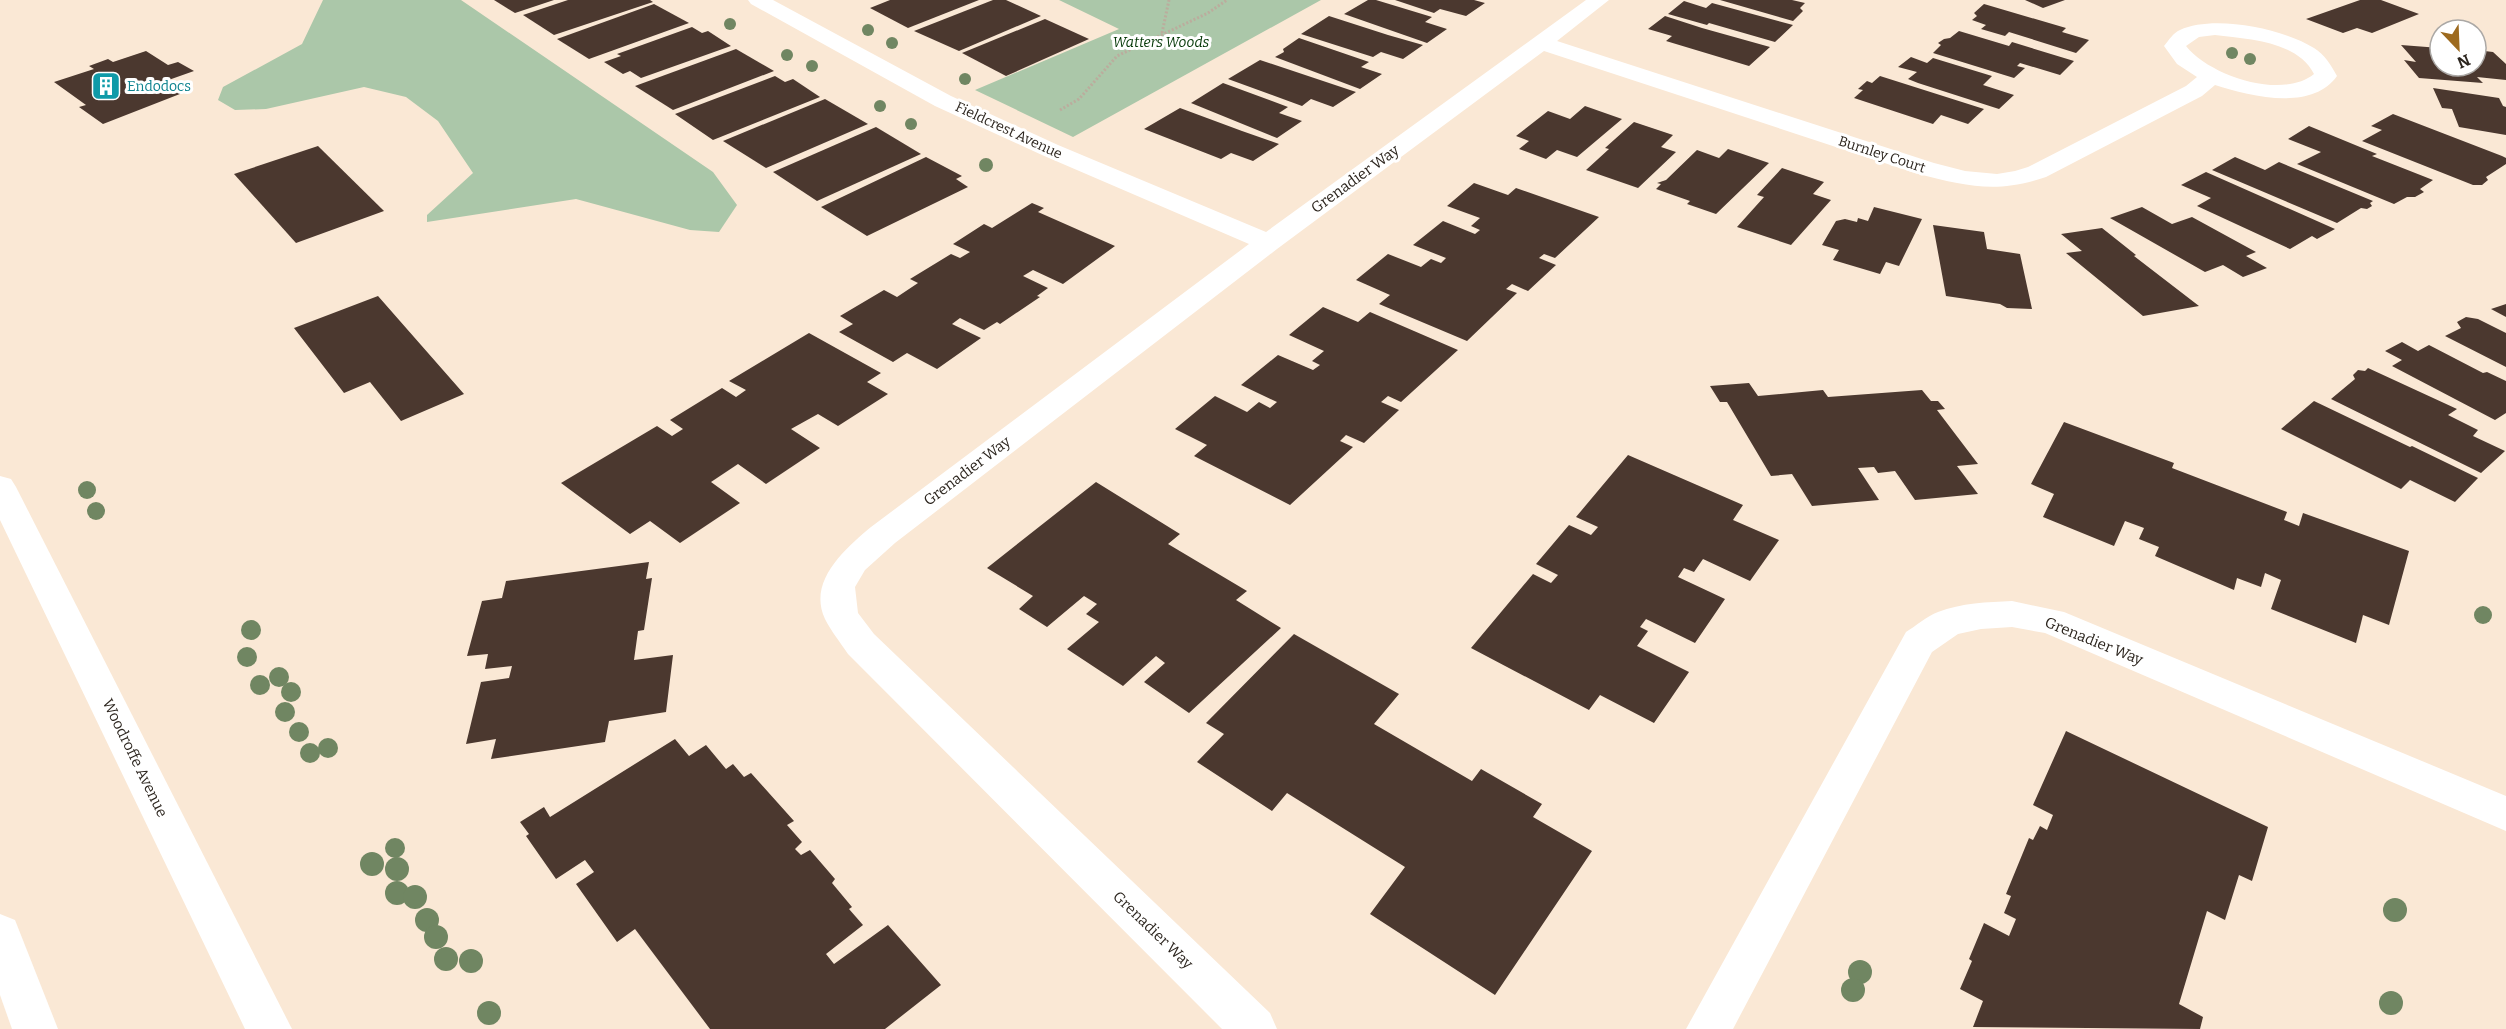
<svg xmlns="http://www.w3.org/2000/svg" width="2506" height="1029" font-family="Bitter,serif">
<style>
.green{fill:#abc7a9}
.building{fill:#4b382f}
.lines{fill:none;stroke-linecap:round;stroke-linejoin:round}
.path{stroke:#bbac9d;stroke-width:3;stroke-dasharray:2 2;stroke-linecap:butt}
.minor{fill:#fff;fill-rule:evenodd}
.major{fill:#fff;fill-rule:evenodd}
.tree{fill:#708662}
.labels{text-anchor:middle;stroke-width:6;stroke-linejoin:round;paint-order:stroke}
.far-park-label{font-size:14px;font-style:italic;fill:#003503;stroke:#fff}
.far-culture-label{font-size:14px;fill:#0d838f;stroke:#fff;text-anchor:start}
.far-street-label{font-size:14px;fill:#2c251e;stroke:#fff}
.street-label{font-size:15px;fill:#2c251e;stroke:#fff}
</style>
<rect width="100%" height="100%" fill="#fae8d5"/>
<g class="green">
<path d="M323,0H461L713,172L737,205L719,232L690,230L576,199L427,222V215L473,173L438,121L406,97L364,87L266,109L235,110L218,100L223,87L302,44Z"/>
<path d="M1059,0H1321L1073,137L975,90L1119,29Z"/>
</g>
<g class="building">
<path d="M494,0H554L515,13Z"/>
<path d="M568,0H650L653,2L554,35L523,15Z"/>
<path d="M890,0H979L908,28L870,8Z"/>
<path d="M993,0H1006L1041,16L959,51L914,31Z"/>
<path d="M1368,0H1376L1432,17L1425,22L1447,29L1427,43L1344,14Z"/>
<path d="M1395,0H1474L1485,3L1466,16L1440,9L1434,13Z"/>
<path d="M1720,0H1792L1805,3L1800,8L1803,11L1793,21Z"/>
<path d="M2025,0H2065L2043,8Z"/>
<path d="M2360,0H2381L2419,14L2372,33L2357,28L2343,33L2306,19Z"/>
<path d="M1684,1L1706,8L1712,3L1793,25L1775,42L1709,23L1707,25L1668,14Z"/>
<path d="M654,4L689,23L589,59L557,39Z"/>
<path d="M1984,4L2066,28L2062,32L2089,40L2076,53L2009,32L2005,36L1981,29L1986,25L1972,20L1977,16L1974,13Z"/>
<path d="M1329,16L1388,35L1423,45L1403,59L1381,52L1373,57L1301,34Z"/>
<path d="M1665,16L1702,28L1770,47L1749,66L1666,41L1672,36L1648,29Z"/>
<path d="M1045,19L1089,39L1006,76L962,53Z"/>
<path d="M692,27L702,33L708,31L731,46L641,78L630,71L623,74L604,62L621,56L617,54Z"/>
<path d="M1959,31L2009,46L2012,42L2074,61L2060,75L2020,63L2017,66L2025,68L2014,78L1933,53L1941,45L1938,43L1944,39L1950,38Z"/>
<path d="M1299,38L1369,62L1361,67L1382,74L1360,89L1275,57L1284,52L1283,49Z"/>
<path d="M2401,45L2440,48V66H2476V50L2493,52L2506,64V80L2477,77L2483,83L2419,78L2404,60L2416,62Z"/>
<path d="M736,49L774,71L673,110L635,86Z"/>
<path d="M146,51L168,65L178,62L194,71L146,88L151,91L171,84L185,92L103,124L79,107L86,105L54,82L94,69L89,66L108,59L113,62Z"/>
<path d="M1911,57L1927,63L1933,58L1992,76L1983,85L2014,95L1999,109L1918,83L1908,79L1917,72L1898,67Z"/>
<path d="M1260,60L1356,92L1333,107L1311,99L1302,106L1228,79Z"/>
<path d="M775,76L785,82L793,79L820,97L713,140L675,114Z"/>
<path d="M1880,76L1984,109L1968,124L1941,115L1933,124L1854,98L1863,90L1858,89L1867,81L1872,83Z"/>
<path d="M1223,83L1288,107L1279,113L1302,121L1277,138L1191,103Z"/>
<path d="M2433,88L2499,98L2503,106L2506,107V135L2459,127L2452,109L2442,108Z"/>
<path d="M825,99L868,124L766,168L723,141Z"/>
<path d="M1585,106L1622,119L1577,157L1557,150L1546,159L1519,149L1529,141L1516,136L1548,111L1570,119Z"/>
<path d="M1180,108L1242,131L1279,144L1253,161L1231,153L1221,159L1144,129Z"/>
<path d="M2393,114L2502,156L2506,158V164L2486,177L2488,180L2482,185H2473L2362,141L2382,130L2371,126Z"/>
<path d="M1634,122L1673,135L1661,147L1676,152L1638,188L1586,170L1609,149L1605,148Z"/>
<path d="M2309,126L2377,154L2372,156L2433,180L2420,189L2424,192L2415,197H2407L2394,204L2297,164L2321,152L2288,139Z"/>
<path d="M876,127L921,154L817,201L773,172Z"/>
<path d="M318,146L384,211L296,243L234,174Z"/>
<path d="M1728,149L1769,163L1716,214L1687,204L1690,201L1656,189L1661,184L1657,183L1666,180L1697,150L1719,158Z"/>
<path d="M926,157L962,176L956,179L968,187L867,236L821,207Z"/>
<path d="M2235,157L2265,170L2279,162L2373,201L2370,203L2372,206L2367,209L2361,208L2337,223L2212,170Z"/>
<path d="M1782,168L1824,182L1813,194L1831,200L1791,245L1737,227L1764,197L1757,195Z"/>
<path d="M2206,172L2335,229L2317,239L2312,236L2290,249L2197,206L2211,198L2181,185Z"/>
<path d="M1474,183L1508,195L1516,188L1599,217L1555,258L1544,254L1539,258L1556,265L1528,291L1512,284L1506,289L1517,293L1467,341L1379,304L1390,295L1356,280L1388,254L1421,267L1431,259L1441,263L1446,258L1413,245L1443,221L1475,234L1480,230L1471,226L1480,218L1447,206Z"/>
<path d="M1032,203L1044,208L1038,212L1115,246L1063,284L1033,270L1023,276L1048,288L1037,296L1040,297L1000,324L997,322L984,330L960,318L952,324L981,338L937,369L907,353L893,362L839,332L853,324L840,316L884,290L897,297L918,283L910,279L951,254L960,258L970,252L953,244L984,224L992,228Z"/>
<path d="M1874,207L1922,219L1899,266L1886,262L1880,274L1833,260L1839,250L1822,245L1836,221L1845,219L1857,222L1858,218L1868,221Z"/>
<path d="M2142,207L2172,224L2192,217L2256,252L2246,256L2267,268L2243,277L2223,265L2205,272L2110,218Z"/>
<path d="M1933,225L1984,232L1987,249L2020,254L2032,309L2007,308L2000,304L1946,296Z"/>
<path d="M2102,228L2136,255L2134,256L2199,306L2143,316L2066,253L2082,251L2061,234Z"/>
<path d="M378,296L464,394L401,421L370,382L344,393L294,328Z"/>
<path d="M2506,304V317L2491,309Z"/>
<path d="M1323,307L1358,322L1370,312L1458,350L1401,402L1388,396L1381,402L1399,410L1364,443L1346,435L1340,441L1353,447L1290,505L1194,456L1207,445L1175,429L1215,396L1247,412L1259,402L1270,408L1277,402L1241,385L1278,355L1313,370L1320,365L1312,361L1324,351L1289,335Z"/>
<path d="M2466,317L2478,319L2506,333V367L2445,336L2461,328L2457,322Z"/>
<path d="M809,333L881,373L867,382L888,394L838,426L818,414L791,429L820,448L766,484L738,464L711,482L740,503L680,543L650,521L630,534L561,483L657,426L672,436L683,429L670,420L722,388L736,397L746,390L729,381Z"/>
<path d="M2402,342L2418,351L2429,345L2483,373L2487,372L2506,381V413L2495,420L2392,366L2402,360L2385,351Z"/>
<path d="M2368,368L2457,409L2448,415L2478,430L2473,436L2505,451L2481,473L2331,399L2355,379L2353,375L2358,370L2365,371Z"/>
<path d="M1749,383L1758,396L1823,390L1828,397L1922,390L1931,401H1938L1945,409L1937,410L1978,464L1957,466L1978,494L1915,500L1895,471L1878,473L1874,467L1858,468L1879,500L1812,506L1792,474L1771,476L1727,402H1720L1710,386Z"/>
<path d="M2314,401L2410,447L2412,446L2478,478L2455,502L2410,480L2401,489L2281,429Z"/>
<path d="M2064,422L2174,463L2172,468L2287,512L2284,520L2299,526L2303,513L2409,551L2389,625L2363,615L2356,643L2271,609L2281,580L2265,573L2261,587L2237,578L2234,590L2155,556L2159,547L2139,539L2144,528L2125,521L2114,546L2043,517L2054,494L2031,484Z"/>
<path d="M1628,455L1743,505L1733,520L1779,540L1750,581L1703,559L1694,572L1684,568L1678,577L1725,599L1695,643L1646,619L1640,627L1648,631L1637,646L1689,672L1654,723L1600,695L1589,710L1471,648L1533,574L1551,583L1558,575L1536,564L1569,525L1591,535L1598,527L1576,517Z"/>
<path d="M1096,482L1180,534L1168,544L1247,591L1236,600L1281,628L1189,713L1144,682L1165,663L1156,656L1123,686L1067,649L1099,622L1086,614L1097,604L1084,596L1047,627L1019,609L1033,596L987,568Z"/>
<path d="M649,562L646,579L652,578L644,630L638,631L634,660L673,655L666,712L609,721L605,742L491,759L496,739L466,744L481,682L509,678L512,666L485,669L488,654L467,656L482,601L502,598L506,581Z"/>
<path d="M1294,634L1399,694L1374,724L1472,781L1481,769L1542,804L1533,817L1592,851L1495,995L1370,914L1405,867L1287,793L1272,811L1197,762L1224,734L1206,723Z"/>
<path d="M2066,731L2268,827L2252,881L2239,875L2225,920L2207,911L2179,1004L2203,1017L2200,1029L1973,1027L1983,1001L1960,989L1972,961L1969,959L1984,923L2009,936L2016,919L2004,913L2011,896L2006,894L2029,838L2033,840L2040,826L2047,830L2053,815L2033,805Z"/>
<path d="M675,739L689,756L706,745L726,769L733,764L744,777L751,773L794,821L787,825L802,842L795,849L801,855L810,850L835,879L832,883L852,907L849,909L863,925L826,954L834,964L888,925L941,985L885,1029H710L635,929L617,942L576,884L594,872L585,860L556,879L526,836L529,834L520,822L544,807L550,817Z"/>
</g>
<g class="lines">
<g class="path">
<path d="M1162,33L1169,0"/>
<path d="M1060,110L1079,99L1117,56L1208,13L1227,0"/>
</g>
<g class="minor">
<path d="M748,0H773L951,96L1058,145L1266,232L1586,0H1609L1557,41L1934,163L1965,171L1997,174L2015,171L2028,167L2186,86L2197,77L2177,64L2164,46C2169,40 2173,33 2180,30C2214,14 2284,29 2314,48C2325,55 2331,65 2337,76C2312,112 2249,96 2215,85L2202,96L2046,177C1996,194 1967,186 1918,174L1544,51L1277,249L895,543L865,570L855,587L858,613L874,634L1270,1013L1277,1029H1222L848,654C840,642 831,631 825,619C807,581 846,548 871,527L1249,244L1042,155L935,106L751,4ZM2215,35C2248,39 2297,41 2314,74C2282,100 2210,76 2186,46L2199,37Z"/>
<path d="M2012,601L2064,612L2506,796V831L2045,633L2012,627L1981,629L1958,634L1932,652L1733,1029H1686L1906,632C1916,626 1927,616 1938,612C1961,603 1988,602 2012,601Z"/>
</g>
<g class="major">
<path d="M0,476L11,479L16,487L292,1029H245L0,520Z"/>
<path d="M0,914L15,920L58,1029H12L0,995Z"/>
</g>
</g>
<g class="tree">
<circle cx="730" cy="24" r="6"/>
<circle cx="868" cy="30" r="6"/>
<circle cx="892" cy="43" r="6"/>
<circle cx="2232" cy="53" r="6"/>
<circle cx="787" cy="55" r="6"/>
<circle cx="2250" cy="59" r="6"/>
<circle cx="812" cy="66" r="6"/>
<circle cx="965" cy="79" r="6"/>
<circle cx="880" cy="106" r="6"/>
<circle cx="911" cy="124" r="6"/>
<circle cx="986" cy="165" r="7"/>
<circle cx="87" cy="490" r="9"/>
<circle cx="96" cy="511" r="9"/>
<circle cx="2483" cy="615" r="9"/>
<circle cx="251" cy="630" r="10"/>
<circle cx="247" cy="657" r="10"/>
<circle cx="279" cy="677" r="10"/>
<circle cx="260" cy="685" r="10"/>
<circle cx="291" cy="692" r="10"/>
<circle cx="285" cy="712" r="10"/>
<circle cx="299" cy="732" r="10"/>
<circle cx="328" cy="748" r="10"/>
<circle cx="310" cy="753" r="10"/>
<circle cx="395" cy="848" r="10"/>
<circle cx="372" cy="864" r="12"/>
<circle cx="397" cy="869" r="12"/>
<circle cx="397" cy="893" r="12"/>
<circle cx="415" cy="897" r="12"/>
<circle cx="2395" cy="910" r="12"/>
<circle cx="427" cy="920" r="12"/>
<circle cx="436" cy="937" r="12"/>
<circle cx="446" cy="959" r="12"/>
<circle cx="471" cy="961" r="12"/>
<circle cx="1860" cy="972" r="12"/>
<circle cx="1853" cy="990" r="12"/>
<circle cx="2391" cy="1003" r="12"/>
<circle cx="489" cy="1013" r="12"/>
</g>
<defs>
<g id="building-square" transform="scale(1.5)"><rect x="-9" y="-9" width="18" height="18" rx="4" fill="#0f9aa8" stroke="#fff"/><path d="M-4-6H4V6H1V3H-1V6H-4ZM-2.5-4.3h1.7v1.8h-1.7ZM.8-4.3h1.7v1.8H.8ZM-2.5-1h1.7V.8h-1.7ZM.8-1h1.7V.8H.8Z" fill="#fff"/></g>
</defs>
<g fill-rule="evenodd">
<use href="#building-square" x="106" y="86"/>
</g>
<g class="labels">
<g class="far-park-label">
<text x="1161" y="47">Watters Woods</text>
</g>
<g class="far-culture-label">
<text x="127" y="91">Endodocs</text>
</g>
<g class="far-street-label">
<text transform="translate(1009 130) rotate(25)" y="5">Fieldcrest Avenue</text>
<text transform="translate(1882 154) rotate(18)" y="5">Burnley Court</text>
</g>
<g class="street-label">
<text transform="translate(1355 179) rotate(-36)" y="5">Grenadier Way</text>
<text transform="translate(967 471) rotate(-37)" y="5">Grenadier Way</text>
<text transform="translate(2094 641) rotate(22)" y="5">Grenadier Way</text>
<text transform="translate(135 758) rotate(64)" y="5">Woodroffe Avenue</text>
<text transform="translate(1153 930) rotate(44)" y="5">Grenadier Way</text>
</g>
</g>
<g transform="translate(2458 48) rotate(157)"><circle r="28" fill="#ffffff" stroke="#aba8a5" stroke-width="1.5"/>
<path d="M0-4.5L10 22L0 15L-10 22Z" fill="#9d6a1f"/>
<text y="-9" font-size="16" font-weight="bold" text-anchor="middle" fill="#2c251e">N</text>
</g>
</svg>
